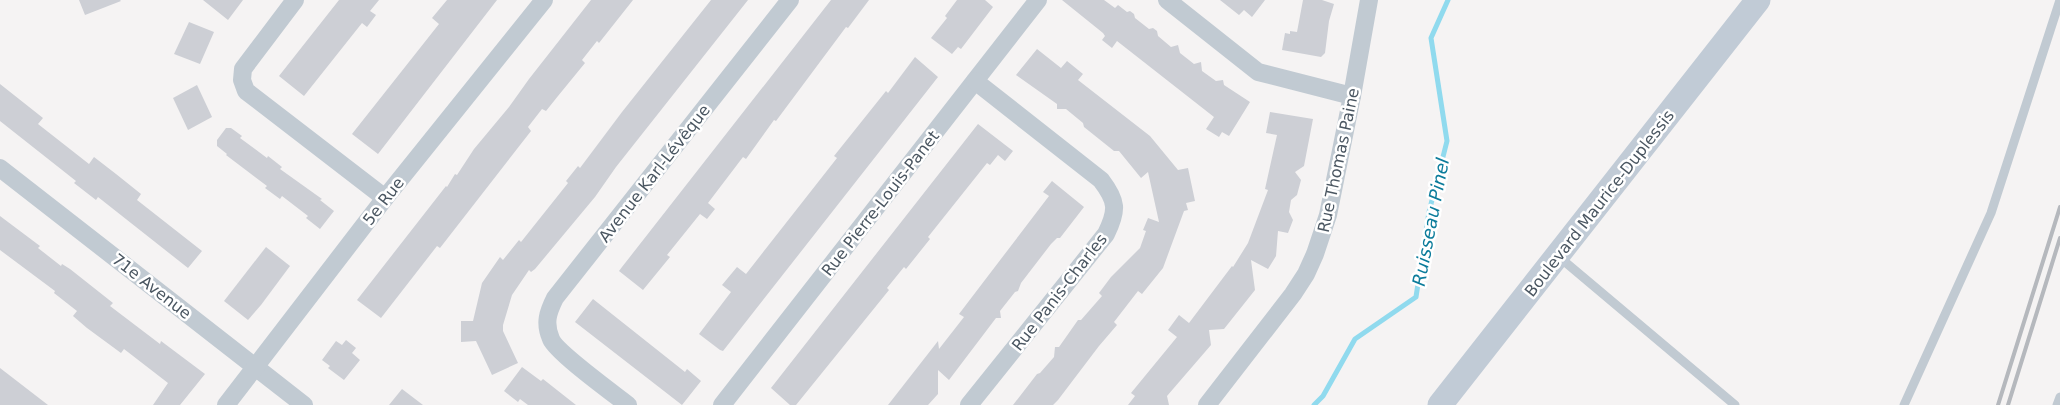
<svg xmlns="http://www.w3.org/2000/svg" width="2060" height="405" font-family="'DejaVu Sans',sans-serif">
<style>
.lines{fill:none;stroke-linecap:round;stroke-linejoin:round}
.stream{stroke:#90daee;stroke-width:5}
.building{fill:#cdcfd5}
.lane{stroke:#c1cad2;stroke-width:9}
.street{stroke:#c1cad2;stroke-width:18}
.secondary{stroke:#c1cbd6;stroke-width:25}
.rail{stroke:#b5b8bd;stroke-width:4}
.labels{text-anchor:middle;stroke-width:5;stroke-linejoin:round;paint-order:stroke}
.street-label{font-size:16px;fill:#4a5661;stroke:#fff}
.water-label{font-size:18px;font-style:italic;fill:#0c7c9b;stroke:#fff}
</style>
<rect width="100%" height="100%" fill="#f5f3f3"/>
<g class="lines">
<path class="stream" d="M1314,405L1323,396L1355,339L1416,297L1429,212L1447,141L1431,38L1448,0"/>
</g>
<g class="building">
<path d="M79,0H120L121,1L85,15Z"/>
<path d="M203,0H243L228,20Z"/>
<path d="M339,0H379L370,11L376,15L367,27L362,23L304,96L279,76Z"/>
<path d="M447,0H497L378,154L352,134L439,24L432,18Z"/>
<path d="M591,0H633L599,43L597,41L582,60L585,63L558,96L546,111L542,109L528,127L531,131L440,248L437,246L381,318L357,300L446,186L447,187L455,174L457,175L474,149L509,107L529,79Z"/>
<path d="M711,0H748L616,167L595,197L535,269L531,272L529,270L512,295L503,325V331L518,363L492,375L476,341L461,342V321H473L482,283L500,257L503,260L519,240L521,242L568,183L566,181L578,166L580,168L622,112Z"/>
<path d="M831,0H869L848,28L846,27L776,121L774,120L746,159L743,157L708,203L715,209L707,219L700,214L667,255L670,257L643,290L619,271L622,267Z"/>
<path d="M957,0H985L993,7L961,49L958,47L952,54L931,38L947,18L945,16Z"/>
<path d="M1062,0H1104L1115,8L1118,5L1127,12L1130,11L1134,14L1135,18L1149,29L1153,28L1157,31L1158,36L1171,47L1178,45L1180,53L1194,64L1201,62L1202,71L1216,81L1223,80L1224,85L1250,102L1229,136L1222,132L1219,137L1206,129L1214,117L1117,41L1112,48L1102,40L1105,36L1103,33Z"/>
<path d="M1220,0H1265L1252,17L1244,10L1239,15Z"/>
<path d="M1303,0H1322L1334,4L1329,21L1325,53L1321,57L1282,50L1285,33L1290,34V31L1297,32Z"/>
<path d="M189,22L214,32L200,64L174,54Z"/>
<path d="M1037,49L1061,68L1067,61L1083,74L1078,80L1150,136L1178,170L1188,168L1195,201L1186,203L1188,210L1184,211L1163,268L1142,294L1138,291L1114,322L1117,325L1099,346L1058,400L1053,405H1013L1037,374L1040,373L1054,357L1055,347H1059L1078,320H1081L1102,296L1099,293L1111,277L1140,248L1146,231L1143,230L1148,218L1159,222L1148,172L1141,178L1119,151H1114L1084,127L1083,123L1066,109H1057V104L1016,75Z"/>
<path d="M915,57L938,77L723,351L720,350L699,334L731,292L722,285L737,267L746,274L837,158L834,156L886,91L888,93Z"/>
<path d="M0,84L43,118L38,124L89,164L94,157L116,174L141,194L137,200L202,251L188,268L98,197L96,200L74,183L76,181L0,121Z"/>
<path d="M197,85L212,117L188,130L173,98Z"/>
<path d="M1270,112L1313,119L1304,166L1295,172L1301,180L1297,195L1291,200L1289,212L1293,220L1288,233L1278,231L1276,256L1268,269L1251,260L1255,290L1224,329L1209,330L1211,345L1167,396L1169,405H1128L1135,396L1131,393L1177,337L1168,330L1179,315L1189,323L1232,266L1233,267L1248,243L1268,190L1265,189L1277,135L1266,133Z"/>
<path d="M978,124L1013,151L1005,161L998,155L990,165L987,163L928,237L930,239L906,269L904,267L887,288L889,290L796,405H790L771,388Z"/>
<path d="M226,128H231L242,136L240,138L267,158L268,156L282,167L280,169L322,199L320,200L334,211L320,229L306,218L308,216L282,196L280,199L265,188L267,186L226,155L227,154L217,146V140Z"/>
<path d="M1052,181L1084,207L1060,238H1057L1051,244L1021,283L1018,291L1015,292L1000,311L1001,318H996L949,380L938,370V394L928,405H888L938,341L939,349L964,317L959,314L1049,196L1043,192Z"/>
<path d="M0,216L40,246L38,248L61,266L62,264L70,269L113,303L110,306L160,344L161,341L205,374L180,405H153L168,383L124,349L121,353L87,328L73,316L77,311L54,293L55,291L0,250Z"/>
<path d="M266,247L290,266L261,305L248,320L224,301Z"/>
<path d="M593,299L685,372L687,369L701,381L682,405L575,322Z"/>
<path d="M346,340L356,348L352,353L360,360L344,380L328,368L330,366L322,360L336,341L342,345Z"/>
<path d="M522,367L541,381L543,379L576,405H528L520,399L518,402L504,391Z"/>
<path d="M0,368L48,405H0Z"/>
<path d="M402,389L423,405H389Z"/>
</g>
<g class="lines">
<g class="lane">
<path d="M1558,256L1735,405"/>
<path d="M1904,405L1991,213L2060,0"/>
<path d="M2057,405L2060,397"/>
</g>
<g class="street">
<path d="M295,0L243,69L242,80L246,91L385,198"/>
<path d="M1167,0L1258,72L1352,96"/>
<path d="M0,168L304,405"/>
<path d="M226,405L385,198L544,0"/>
<path d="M628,405C614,394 556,352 551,339C544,323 548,312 555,298L790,0"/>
<path d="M722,405L1038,0"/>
<path d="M969,405L1106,234C1118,210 1117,201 1101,180L975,81"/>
<path d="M1207,405L1293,294L1306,274L1315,254L1328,215L1352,96L1369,0"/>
</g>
<path class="secondary" d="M1440,405L1758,0"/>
<g class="rail">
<path d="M1998,405L2060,207"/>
<path d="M2008,405L2060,238"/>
</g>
</g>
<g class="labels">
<g class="street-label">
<text transform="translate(1338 160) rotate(-78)" y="6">Rue Thomas Paine</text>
<text transform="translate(654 173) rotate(-52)" y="6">Avenue Karl-Lévêque</text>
<text transform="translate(383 201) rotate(-52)" y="6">5e Rue</text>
<text transform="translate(880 203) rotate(-52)" y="6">Rue Pierre-Louis-Panet</text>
<text transform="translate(1599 203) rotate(-52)" y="6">Boulevard Maurice-Duplessis</text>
<text transform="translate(152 286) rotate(38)" y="6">71e Avenue</text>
<text transform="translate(1059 292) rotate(-52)" y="6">Rue Panis-Charles</text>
</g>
<g class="water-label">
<text transform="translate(1431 222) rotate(-79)" y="6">Ruisseau Pinel</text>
</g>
</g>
</svg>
